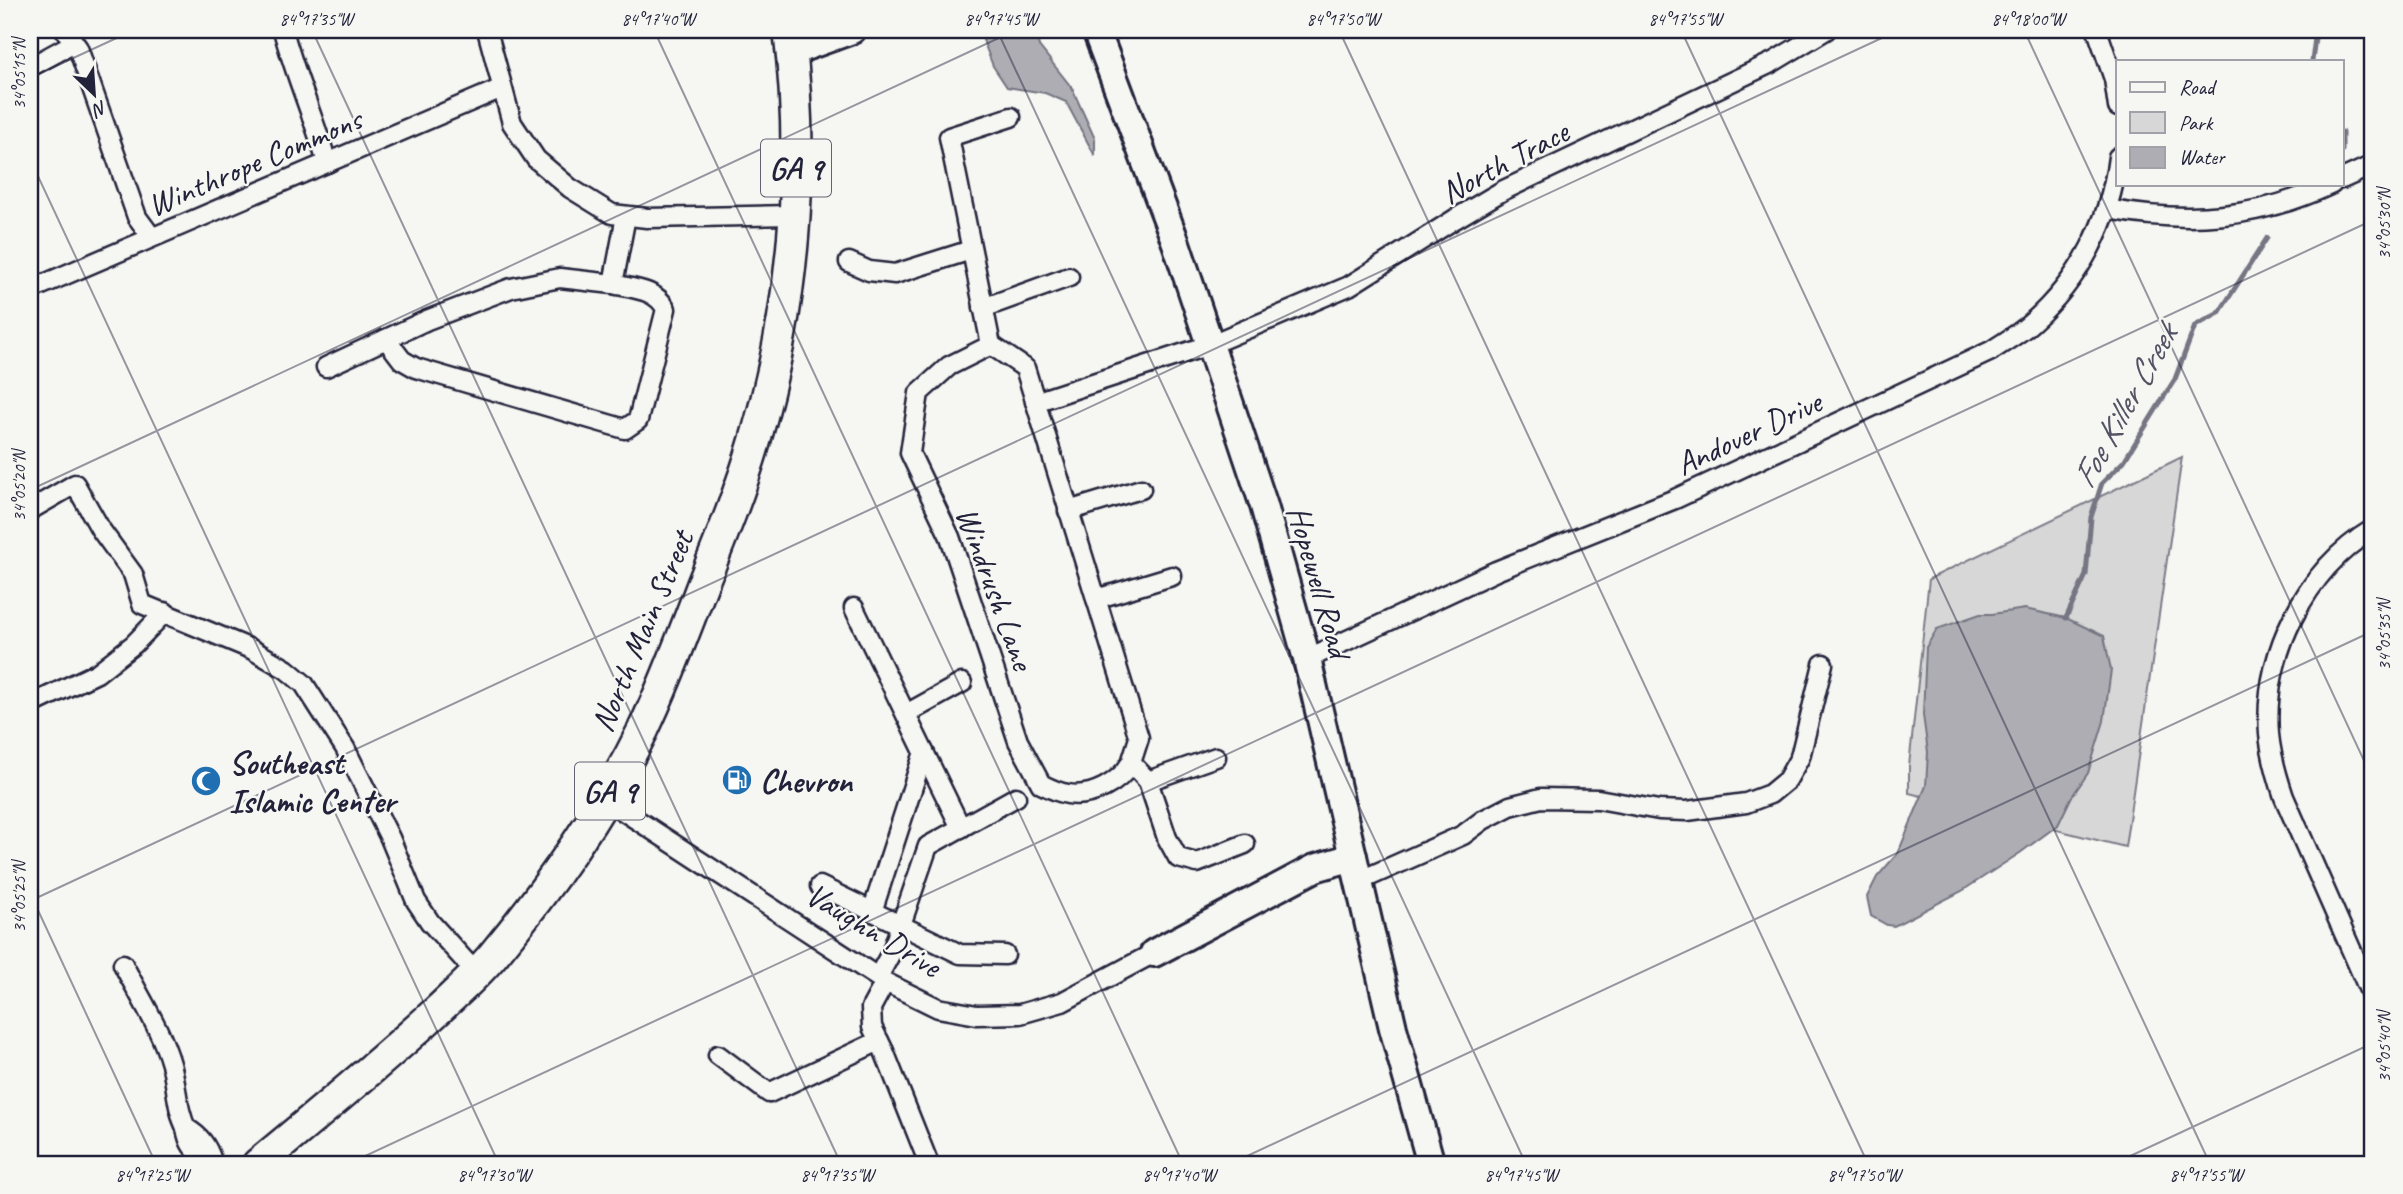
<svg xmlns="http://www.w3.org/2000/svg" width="2403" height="1194" font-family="Caveat,sans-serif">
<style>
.green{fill:#d7d7d7;stroke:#7c7c89;stroke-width:2}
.water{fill:#adadb3;stroke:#757583;stroke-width:2}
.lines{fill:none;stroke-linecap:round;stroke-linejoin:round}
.stream{stroke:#757583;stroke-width:5}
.street-casing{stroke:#22223b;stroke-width:23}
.secondary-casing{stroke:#22223b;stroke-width:32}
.primary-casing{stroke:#22223b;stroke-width:35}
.street{stroke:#f6f6f2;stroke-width:18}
.secondary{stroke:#f6f6f2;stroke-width:26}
.primary{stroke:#f6f6f2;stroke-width:30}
.ticks{fill:none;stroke:#22223b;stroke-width:2;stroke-opacity:0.45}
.labels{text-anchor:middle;stroke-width:5;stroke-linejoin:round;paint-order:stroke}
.shield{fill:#f6f6f2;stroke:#626272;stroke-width:2}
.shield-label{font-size:32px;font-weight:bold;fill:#22223b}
.street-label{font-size:33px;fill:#22223b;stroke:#f6f6f2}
.poi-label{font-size:33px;font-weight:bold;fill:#22223b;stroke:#f6f6f2;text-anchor:start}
.water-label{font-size:35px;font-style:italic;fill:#535365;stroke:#f6f6f2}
.neatline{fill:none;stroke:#22223b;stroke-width:2.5}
.ticks-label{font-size:18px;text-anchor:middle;fill:#22223b}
</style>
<rect width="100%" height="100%" fill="#f6f6f2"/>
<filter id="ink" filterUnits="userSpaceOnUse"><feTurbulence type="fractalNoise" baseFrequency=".0143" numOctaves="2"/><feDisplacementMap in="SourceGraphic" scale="14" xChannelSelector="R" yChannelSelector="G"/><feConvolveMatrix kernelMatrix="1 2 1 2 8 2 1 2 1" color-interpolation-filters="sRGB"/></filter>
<g filter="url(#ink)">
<path class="green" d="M2182,457L2125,847L1909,793V766L1929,579Z"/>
<g class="water">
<path d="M992,30H1035L1039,46L1072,88L1095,139V156L1066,102L1045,93L1007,87L993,66L983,40Z"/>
<path d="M2025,609L2066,618L2104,636L2111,670L2104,721L2088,773L2071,798L2058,825L2020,853L1962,891L1894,926L1887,925L1871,916L1867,897L1877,877L1898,853L1926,786L1928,752L1923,715L1926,647L1937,629L1980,614H1992Z"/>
</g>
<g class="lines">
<g class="stream">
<path d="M2312,61L2316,30"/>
<path d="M2342,132V150"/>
<path d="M2066,618L2086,575L2091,517L2102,483L2124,461L2175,379L2195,326L2219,313L2267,238"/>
</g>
<g class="street-casing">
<g id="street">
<path d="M65,30L78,48L137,217L151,236"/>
<path d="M283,30C295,75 314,118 327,163"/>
<path d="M487,30L512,123L536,159L570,188L612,214L647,218L793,215"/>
<path d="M2097,30L2114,79L2118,107"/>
<path d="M30,67L74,43"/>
<path d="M2342,179L2373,165"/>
<path d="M2107,209C2188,224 2257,219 2332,184"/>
<path d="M849,262L869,271L895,274L971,250"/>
<path d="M30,290L502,88"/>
<path d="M983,308L1069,277"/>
<path d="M386,339L402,360L416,368L625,429L638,420L666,309C656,289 634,289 613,284"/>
<path d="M991,345L949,137L1011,117"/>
<path d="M326,367L427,320L511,288L560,278L613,284L626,216"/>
<path d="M1035,402L1209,345L1349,286L1455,219L1502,191L1773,62L1826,30"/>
<path d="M30,510L75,484L101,530L133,574L142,604L251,649L286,669L304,684L345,748L390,838L416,901L430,922L476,973"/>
<path d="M1068,511L1141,489"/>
<path d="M2373,529C2305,570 2263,655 2269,734C2271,756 2277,776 2284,797L2373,999"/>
<path d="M1096,599L1172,576"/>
<path d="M854,608L961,828"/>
<path d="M1307,659L1496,571L1675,499L1991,351C2004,342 2019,334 2031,323C2080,280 2110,222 2118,157"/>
<path d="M30,705L97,673L134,644L165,612"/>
<path d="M906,714L962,683"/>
<path d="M1131,763C1119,783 1092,798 1068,794C1059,793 1049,788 1041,784L1018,741L950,537L910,453L919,393L949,366L991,345L1025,368L1139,738L1131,763L1148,781L1167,838L1178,858L1197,863L1245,844"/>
<path d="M1148,781L1216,757"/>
<path d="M605,799L885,982L938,1008L977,1015L1020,1014L1062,1002L1154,953"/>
<path d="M1359,881L1463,835L1483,820L1510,806L1541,798L1598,799L1659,810L1687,811L1746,803L1770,794L1787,780L1800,757L1823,664"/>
<path d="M820,886L960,954L1005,955"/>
<path d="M872,912L924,752"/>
<path d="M123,964C139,996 161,1029 171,1064C177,1085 176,1107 186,1128"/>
<path d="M878,977L892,951L928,846L1016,797"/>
<path d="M885,982L871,1008L872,1027L884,1051L929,1164"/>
<path d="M718,1055L769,1093L879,1041"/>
<path d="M212,1161C207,1145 200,1136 186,1128C190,1152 198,1150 214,1164"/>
</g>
</g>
<g class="secondary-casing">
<g id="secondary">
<path d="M1096,30L1176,243L1264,506L1307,659L1393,1028L1431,1164"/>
<path d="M791,52L852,30"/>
<path d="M1154,953L1315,868L1353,857"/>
</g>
</g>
<g class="primary-casing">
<path id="primary" d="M258,1164C318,1114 380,1064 438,1010C457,992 477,975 494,954C551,885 603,811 643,730C666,682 684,633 703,583C722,536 741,489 755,441C794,309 806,166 789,30"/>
</g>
<use href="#street" class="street"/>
<use href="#secondary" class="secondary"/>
<use href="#primary" class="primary"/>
</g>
</g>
<path class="ticks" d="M312,30L841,1164M654,30L1183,1164M997,30L1526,1164M1339,30L1868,1164M1681,30L2210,1164M2024,30L2373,780M2366,30L2373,46M30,78L134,30M30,159L499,1164M30,490L1016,30M30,893L156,1164M30,901L1899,30M348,1164L2373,220M1230,1164L2373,631M2113,1164L2373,1043"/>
<defs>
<g id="fuel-disc" transform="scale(1.575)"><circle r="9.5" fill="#1f6fb2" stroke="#f6f6f2"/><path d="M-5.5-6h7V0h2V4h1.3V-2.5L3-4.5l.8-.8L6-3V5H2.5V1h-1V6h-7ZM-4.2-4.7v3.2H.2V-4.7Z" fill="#fff"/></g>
<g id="mosque-disc" transform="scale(1.575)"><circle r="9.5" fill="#1f6fb2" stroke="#f6f6f2"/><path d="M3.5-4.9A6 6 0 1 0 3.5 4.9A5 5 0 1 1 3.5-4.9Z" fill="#fff"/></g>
</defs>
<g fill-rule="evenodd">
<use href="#fuel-disc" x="737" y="780"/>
<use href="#mosque-disc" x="206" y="781"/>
</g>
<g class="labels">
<g class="shield">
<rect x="761" y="139.5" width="70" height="57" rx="5"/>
<rect x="575" y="762.5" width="70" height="57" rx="5"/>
</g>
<g class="shield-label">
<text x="796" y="179">GA 9</text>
<text x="610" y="802">GA 9</text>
</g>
<g class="street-label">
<text transform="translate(254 161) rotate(-23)" y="12">Winthrope Commons</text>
<text transform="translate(1504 161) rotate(-28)" y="12">North Trace</text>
<text transform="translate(1748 432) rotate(-25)" y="12">Andover Drive</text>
<text transform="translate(1320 581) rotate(74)" y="12">Hopewell Road</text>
<text transform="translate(996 588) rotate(70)" y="12">Windrush Lane</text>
<text transform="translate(641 631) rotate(-67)" y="12">North Main Street</text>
<text transform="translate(874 929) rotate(31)" y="12">Vaughn Drive</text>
</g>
<g class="poi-label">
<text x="229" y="774">Southeast<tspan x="229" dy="38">Islamic Center</tspan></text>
<text x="760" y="792">Chevron</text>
</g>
<g class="water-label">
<text transform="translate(2124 406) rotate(-61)" y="12">Foe Killer Creek</text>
</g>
</g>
<rect width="2403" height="1194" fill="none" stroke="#f6f6f2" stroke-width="77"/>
<rect x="2116" y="60" width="228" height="126" fill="#f6f6f2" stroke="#a1a1a9" stroke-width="2"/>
<rect x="2130" y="82" width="35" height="10" fill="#f6f6f2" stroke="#a1a1a9" stroke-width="2"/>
<text x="2179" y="94" font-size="21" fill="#22223b">Road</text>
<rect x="2130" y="112" width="35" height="21" fill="#d7d7d7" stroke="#a1a1a9" stroke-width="2"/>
<text x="2179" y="130" font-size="21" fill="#22223b">Park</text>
<rect x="2130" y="147" width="35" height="21" fill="#adadb3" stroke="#a1a1a9" stroke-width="2"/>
<text x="2179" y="164" font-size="21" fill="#22223b">Water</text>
<g transform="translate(94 94) rotate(155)" stroke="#f6f6f2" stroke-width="5" paint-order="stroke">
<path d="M0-5L12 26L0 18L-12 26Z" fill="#22223b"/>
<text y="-10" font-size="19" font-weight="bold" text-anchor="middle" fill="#22223b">N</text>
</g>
<rect x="38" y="38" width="2326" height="1118" class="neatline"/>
<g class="ticks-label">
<text x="316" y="25">84°17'35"W</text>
<text x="658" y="25">84°17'40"W</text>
<text x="1001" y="25">84°17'45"W</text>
<text x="1343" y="25">84°17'50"W</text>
<text x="1685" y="25">84°17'55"W</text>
<text x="2028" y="25">84°18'00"W</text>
<text transform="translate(19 74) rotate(-90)" y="6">34°05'15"N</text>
<text transform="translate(2384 224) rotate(-90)" y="6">34°05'30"N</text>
<text transform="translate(19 486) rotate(-90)" y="6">34°05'20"N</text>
<text transform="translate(2384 635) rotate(-90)" y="6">34°05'35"N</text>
<text transform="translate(19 897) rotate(-90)" y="6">34°05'25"N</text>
<text transform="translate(2384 1047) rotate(-90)" y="6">34°05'40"N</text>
<text x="152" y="1181">84°17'25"W</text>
<text x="494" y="1181">84°17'30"W</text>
<text x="837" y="1181">84°17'35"W</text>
<text x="1179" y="1181">84°17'40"W</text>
<text x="1521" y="1181">84°17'45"W</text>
<text x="1864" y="1181">84°17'50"W</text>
<text x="2206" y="1181">84°17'55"W</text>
</g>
</svg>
